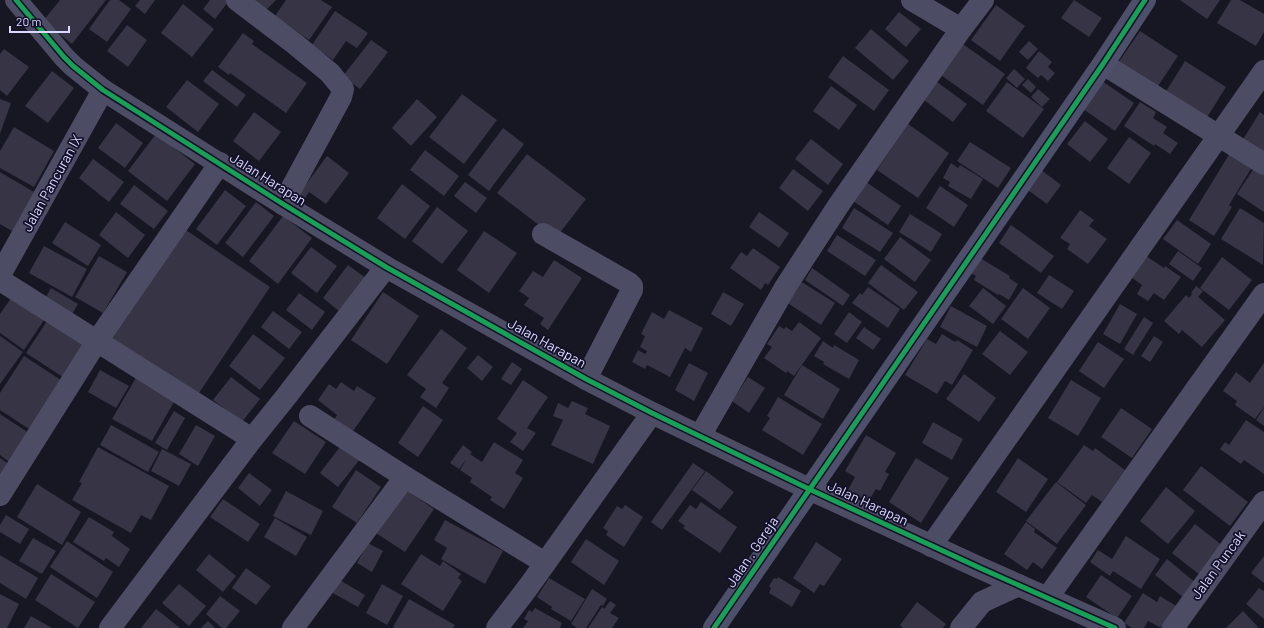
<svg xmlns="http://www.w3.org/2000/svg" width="1264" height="628" font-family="Barlow,sans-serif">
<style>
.building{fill:#363445}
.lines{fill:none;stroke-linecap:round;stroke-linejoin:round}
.street{stroke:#4c4c64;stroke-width:22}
.secondary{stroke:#4e4f6a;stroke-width:22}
.cycleway-casing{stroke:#131029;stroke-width:8}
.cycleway{stroke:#1a9f57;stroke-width:5}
.labels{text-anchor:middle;stroke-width:3.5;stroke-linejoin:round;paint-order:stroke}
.street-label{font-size:14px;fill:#dbd9ff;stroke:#131029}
</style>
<rect width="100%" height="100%" fill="#171623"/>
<g class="building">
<path d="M60,0H106L72,44L43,21Z"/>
<path d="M110,0H119L131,9L107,42L89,29Z"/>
<path d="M140,0H155L145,14L135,6Z"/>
<path d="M210,0H226L228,2L215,19L203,9Z"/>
<path d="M255,0H276L266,10Z"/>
<path d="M286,0H321L332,7L309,40L275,16Z"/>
<path d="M1074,0L1102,18L1089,37L1061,18Z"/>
<path d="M1180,0H1220L1207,19Z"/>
<path d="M1231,0H1240L1264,14V32L1256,46L1217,23Z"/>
<path d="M183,4L214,29L192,57L161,33Z"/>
<path d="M996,5L1025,26L1000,61L971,40Z"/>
<path d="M335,11L368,33L357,48L346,41L333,60L312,45Z"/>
<path d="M899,12L921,29L906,47L885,29Z"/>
<path d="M127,25L147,40L128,67L107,51Z"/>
<path d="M871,29L909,61L893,80L855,48Z"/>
<path d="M1140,31L1178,56L1154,92L1116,66Z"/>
<path d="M243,33L254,41L252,44L307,83L286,113L230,73L229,75L218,67Z"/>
<path d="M371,40L388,52L360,89L343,76Z"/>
<path d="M1029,41L1038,49L1028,60L1019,52Z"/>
<path d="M960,42L1005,74L983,105L938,73Z"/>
<path d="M4,49L29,67L7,96L0,90V54Z"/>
<path d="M1039,51L1052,62L1048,67L1055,73L1048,81L1041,75L1038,78L1026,68Z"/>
<path d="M843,56L889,90L874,111L828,77Z"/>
<path d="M1185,61L1226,87L1206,119L1165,93Z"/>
<path d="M1014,69L1025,79L1017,88L1006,78Z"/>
<path d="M212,70L246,95L237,107L203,81Z"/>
<path d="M52,71L74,88L48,123L25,106Z"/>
<path d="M1028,79L1036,87L1031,93L1022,85Z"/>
<path d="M187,80L219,104L198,132L166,107Z"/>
<path d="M1102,81L1134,103L1115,131L1083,109Z"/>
<path d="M937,82L967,104L953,122L924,100Z"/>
<path d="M1007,82L1044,109L1023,138L986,111Z"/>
<path d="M831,86L857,105L839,130L813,111Z"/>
<path d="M1038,89L1050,99L1042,107L1031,97Z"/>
<path d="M462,94L497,120L464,164L429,137Z"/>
<path d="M0,99L11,103L0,134Z"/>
<path d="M417,99L437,117L411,146L392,128Z"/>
<path d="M1140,102L1156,112L1153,118L1167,127L1163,133L1178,143L1170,154L1155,144L1154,146L1124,126Z"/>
<path d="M254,112L281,132L259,161L233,141Z"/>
<path d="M1260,112L1264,115V155L1242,141Z"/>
<path d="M1085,121L1108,139L1090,162L1067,144Z"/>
<path d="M116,123L143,143L125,168L98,148Z"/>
<path d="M908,124L949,153L918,198L877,170Z"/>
<path d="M14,127L54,151L34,187L0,168V151Z"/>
<path d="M503,128L524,144L489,191L468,175Z"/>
<path d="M156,134L195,164L167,201L128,171Z"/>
<path d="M1129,137L1151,153L1129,184L1107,168Z"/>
<path d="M811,139L843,164L828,185L795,159Z"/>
<path d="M970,142L1011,168L998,188L957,161Z"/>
<path d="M425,150L459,176L444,196L410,170Z"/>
<path d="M1230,153L1252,167L1229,205L1232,207L1214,236L1189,220Z"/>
<path d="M527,154L586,199L556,238L497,193Z"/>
<path d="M327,156L349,173L326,204L309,192L300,205L290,197L307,183Z"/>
<path d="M93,159L124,182L109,202L79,178Z"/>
<path d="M951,163L958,168L960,165L983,179L971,199L948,186L950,182L943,178Z"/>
<path d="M1256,165L1264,170V212L1237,194Z"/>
<path d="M1036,166L1061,185L1047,204L1021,185Z"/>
<path d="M793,169L823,191L808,211L779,188Z"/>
<path d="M0,172L34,192L12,231L0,224Z"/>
<path d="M465,182L487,198L476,213L454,196Z"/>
<path d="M866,182L901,206L888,225L853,201Z"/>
<path d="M402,184L430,206L405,239L377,218Z"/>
<path d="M134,185L168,211L154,229L120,204Z"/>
<path d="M940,186L968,205L954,227L926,208Z"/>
<path d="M225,190L246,206L217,245L196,229Z"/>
<path d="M256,202L274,216L243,257L225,243Z"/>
<path d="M437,207L468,231L442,264L412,241Z"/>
<path d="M854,208L893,233L880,252L842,228Z"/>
<path d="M1240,208L1264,223L1263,265L1221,239Z"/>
<path d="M1080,210L1094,220L1089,226L1107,239L1088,264L1067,249L1070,244L1060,238Z"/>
<path d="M116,212L145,235L128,258L99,235Z"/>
<path d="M759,212L789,233L779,248L749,227Z"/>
<path d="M910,214L942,234L931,252L899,232Z"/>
<path d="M283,216L312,238L278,284L249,261Z"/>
<path d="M1177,220L1211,244L1198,264L1163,239Z"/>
<path d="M65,222L101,245L88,266L52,243Z"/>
<path d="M1011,225L1054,256L1041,273L999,243Z"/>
<path d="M183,228L270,287L197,396L109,338Z"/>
<path d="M484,231L517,253L489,293L457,270Z"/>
<path d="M837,235L876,260L865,276L827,251Z"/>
<path d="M900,237L931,260L915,282L884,259Z"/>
<path d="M44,246L87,269L72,297L29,273Z"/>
<path d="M311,247L337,266L317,293L291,273Z"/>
<path d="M753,248L780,267L768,285L765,283L761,290L730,268L741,252L747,256Z"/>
<path d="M1178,251L1202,268L1193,281L1169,264Z"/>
<path d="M975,255L1010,276L1009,278L1018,284L1009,300L999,294L998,295L974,280L976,276L966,270Z"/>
<path d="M99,256L127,272L103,313L75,297Z"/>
<path d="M1146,256L1164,268L1165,266L1181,277L1164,300L1154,293L1148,301L1137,294L1142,285L1131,277Z"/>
<path d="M1222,257L1252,280L1229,310L1200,288Z"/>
<path d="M554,260L582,278L548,330L540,324L544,318L524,305L529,298L519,291L533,271L543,277Z"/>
<path d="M348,265L366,278L340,312L323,298Z"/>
<path d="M881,265L918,292L904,310L868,283Z"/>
<path d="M812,268L850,295L843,306L805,280Z"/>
<path d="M1049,275L1074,291L1062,309L1037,293Z"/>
<path d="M800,281L835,303L821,325L786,302Z"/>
<path d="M1196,286L1203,291L1198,297L1225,320L1202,347L1182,330L1179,334L1164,321L1186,295L1189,298L1192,294L1191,293Z"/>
<path d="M868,287L900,309L888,328L852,303L860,293L862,295Z"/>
<path d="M51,288L78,304L69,319L42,304Z"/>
<path d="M983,288L1006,306L993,324L969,306Z"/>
<path d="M1023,288L1050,308L1028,339L1001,319Z"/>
<path d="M16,291L48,314L24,350L0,333V314Z"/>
<path d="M383,292L419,316L387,364L351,340Z"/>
<path d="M723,292L744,304L731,326L711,314Z"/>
<path d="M299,293L325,312L312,330L286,310Z"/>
<path d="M1120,304L1137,314L1120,344L1103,334Z"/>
<path d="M951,306L987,326L977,347L940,327Z"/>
<path d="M669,310L703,328L691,352L685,348L670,377L647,365L645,369L632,362L638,350L645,354L647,351L640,347L645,336L641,334L652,312L664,319Z"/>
<path d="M273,311L302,332L289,349L261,327Z"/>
<path d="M849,312L862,322L847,343L834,334Z"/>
<path d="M51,315L91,342L66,379L26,353Z"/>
<path d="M1144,317L1153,323L1133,355L1124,349Z"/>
<path d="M799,322L821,338L794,376L787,371L786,373L764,358L772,347L767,344L779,326L784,329L786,327L792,331Z"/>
<path d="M864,327L881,339L873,350L856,338Z"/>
<path d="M441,329L467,348L442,383L449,388L436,408L420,397L426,389L407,375Z"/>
<path d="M1000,331L1028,352L1010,375L982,354Z"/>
<path d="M253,334L285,358L260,390L229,366Z"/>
<path d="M942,334L955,342L957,340L973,350L952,385L945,381L937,394L905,375L927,339L936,344Z"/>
<path d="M0,336L23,352L0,384Z"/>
<path d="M1154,336L1163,342L1150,362L1141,356Z"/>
<path d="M823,341L833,348L834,345L859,360L849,379L823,364L824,362L814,356Z"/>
<path d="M1098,342L1124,359L1104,388L1079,371Z"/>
<path d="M478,355L493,367L482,381L467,368Z"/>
<path d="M24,356L64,382L32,431L0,410V393Z"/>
<path d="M512,362L522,369L511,385L501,379Z"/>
<path d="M689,363L708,373L694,401L675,390Z"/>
<path d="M1264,363V407L1255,419L1235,405L1237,401L1223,391L1236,372L1250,383Z"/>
<path d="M802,365L840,389L823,419L784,395Z"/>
<path d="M100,370L129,386L116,408L88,392Z"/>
<path d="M964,374L996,398L979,422L946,399Z"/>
<path d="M137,376L176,398L152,441L112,419Z"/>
<path d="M231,377L260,399L242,422L213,400Z"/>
<path d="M748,377L765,388L749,413L732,401Z"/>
<path d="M523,380L548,397L527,428L536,433L523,451L510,442L517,433L497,419Z"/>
<path d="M1071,380L1101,398L1078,436L1048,418Z"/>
<path d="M341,382L354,391L357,386L376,398L351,434L333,421L337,415L318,400L329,384L336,389Z"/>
<path d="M778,397L822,424L803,455L762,430L770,418L767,416Z"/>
<path d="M572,401L588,408L585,414L610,426L593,464L551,445L563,420L553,416L558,403L568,408Z"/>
<path d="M423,406L443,420L418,457L398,443Z"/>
<path d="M1121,408L1152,429L1132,458L1101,437Z"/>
<path d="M1264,408V426L1256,420Z"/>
<path d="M174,411L185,418L167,450L155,443Z"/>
<path d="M0,414L32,435L12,464L0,455Z"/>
<path d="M1246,420L1264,432V474L1244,460L1241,464L1220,449L1225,442L1229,445Z"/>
<path d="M294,421L326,442L305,474L272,453Z"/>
<path d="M933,422L963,439L952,460L922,443Z"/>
<path d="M111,425L159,452L148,472L100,445Z"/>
<path d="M196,425L215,436L198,466L179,454Z"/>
<path d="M866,435L896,453L885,472L889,474L880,491L876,489L868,502L848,490L855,477L845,471Z"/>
<path d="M346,439L364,454L338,487L320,473Z"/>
<path d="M494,442L523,460L515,473L523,478L504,509L490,500L492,497L470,482L472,478L460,470L466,460L459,469L450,463L463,445L472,452L470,454L482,462Z"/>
<path d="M1084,445L1093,451L1095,448L1125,470L1102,502L1092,495L1086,503L1057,482Z"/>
<path d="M98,447L169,486L151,520L141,515L131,533L72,500L82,483L79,482Z"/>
<path d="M162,449L191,464L179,486L151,471Z"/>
<path d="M0,458L10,465L0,480Z"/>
<path d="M916,458L949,478L921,523L889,502Z"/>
<path d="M1018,458L1048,479L1026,512L996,492Z"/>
<path d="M693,463L705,471L662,530L651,522Z"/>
<path d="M1201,466L1248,502L1230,526L1183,490Z"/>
<path d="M356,470L381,487L357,523L332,507Z"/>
<path d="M706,471L734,492L720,510L692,490Z"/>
<path d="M249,473L272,490L260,506L238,488Z"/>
<path d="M1056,482L1086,505L1057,544L1026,521Z"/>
<path d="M37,484L81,512L62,545L17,517Z"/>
<path d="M400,486L434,509L405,552L371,530Z"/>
<path d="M1166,487L1195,511L1168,544L1140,521Z"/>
<path d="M286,491L323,511L311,535L273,516Z"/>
<path d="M223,499L260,524L248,542L210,517Z"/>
<path d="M701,502L737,527L720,553L683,528L685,526L678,521L690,505L696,509Z"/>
<path d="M625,505L643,517L624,547L606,535L608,531L603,528L617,506L622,509Z"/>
<path d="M6,515L29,529L20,544L0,532V525Z"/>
<path d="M89,517L114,532L112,536L130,549L119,567L106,558L104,561L73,542Z"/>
<path d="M275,518L307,537L296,556L264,537Z"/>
<path d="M445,520L503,551L485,584L441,559L447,548L434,540Z"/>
<path d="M1026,522L1035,529L1034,532L1057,548L1042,569L1033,562L1027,570L1004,554Z"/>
<path d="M1195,524L1223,546L1200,575L1172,553Z"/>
<path d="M1126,536L1160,559L1141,589L1113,571L1110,576L1090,562L1098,550L1112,559Z"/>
<path d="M33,538L56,551L42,574L19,561Z"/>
<path d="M586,539L619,561L604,585L571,562Z"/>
<path d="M67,541L113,572L97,598L50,567Z"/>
<path d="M816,542L842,559L824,586L820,584L814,593L793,578Z"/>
<path d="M368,543L383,551L372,572L357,563Z"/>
<path d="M209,554L236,576L223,592L196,570Z"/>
<path d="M421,554L440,566L443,561L461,574L458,578L462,581L443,611L401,584Z"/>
<path d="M0,555L38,578L26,599L0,583Z"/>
<path d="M1264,556V583L1251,573Z"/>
<path d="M1167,559L1196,583L1184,598L1155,575Z"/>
<path d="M246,568L271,586L256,605L232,588Z"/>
<path d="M51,574L95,602L78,628L35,600Z"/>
<path d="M1101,575L1132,596L1117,618L1086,597Z"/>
<path d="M778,577L801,591L792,607L769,593L771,588L769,586L774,578L777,579Z"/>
<path d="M549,578L585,599L571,621L551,609L552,607L537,597Z"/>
<path d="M338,579L365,595L358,607L331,592Z"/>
<path d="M179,584L206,606L189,626L162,603Z"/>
<path d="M382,584L403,596L387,625L366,613Z"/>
<path d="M1259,588L1264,591V619L1246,604Z"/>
<path d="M592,589L607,599L603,606L601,605L586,628H577L571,624Z"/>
<path d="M1143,593L1157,602L1160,596L1181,609L1167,619L1161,628L1148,621L1144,628H1132L1124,623Z"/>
<path d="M0,594L19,604L7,628H0Z"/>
<path d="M220,596L240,611L226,628H222L206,614Z"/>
<path d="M409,599L455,625L453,628H395L393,627Z"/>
<path d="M610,601L616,605L610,613L619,618L612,628H588L602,607L604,609Z"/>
<path d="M917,602L946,624L943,628H903L900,625Z"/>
<path d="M535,608L562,623L560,628H523L528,621L524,619L529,610L532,612Z"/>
<path d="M156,609L180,628H141Z"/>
<path d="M1243,611L1258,627L1257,628H1226Z"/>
<path d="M31,616L52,628H24Z"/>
<path d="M208,621L215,628H201Z"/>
</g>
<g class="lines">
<g class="street">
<path d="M16,0L64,57L73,66L103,90L283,204L386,267L586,379L652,413L809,489L980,568L1115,628"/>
<path d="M237,0L295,44L330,73L343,89L341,97L283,204"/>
<path d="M912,0L961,29"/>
<path d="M1103,64L1264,164"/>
<path d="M543,234L629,283L632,286V290L586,379"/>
<path d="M0,275L103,90"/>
<path d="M0,280L252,439"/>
<path d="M310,416L405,477L545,563"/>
<path d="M700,436L786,286L838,206L961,29L983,0"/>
<path d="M0,495L97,341L220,163"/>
<path d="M931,546L1264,71"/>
<path d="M1048,597L1264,294"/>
<path d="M110,628L252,439L285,398L386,267"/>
<path d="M293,628L405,477"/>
<path d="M497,628L529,586L652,413"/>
<path d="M961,628L982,602L1019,585"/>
<path d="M1173,628L1264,502"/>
</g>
<path class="secondary" d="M714,628L1103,64L1145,0"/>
<g class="cycleway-casing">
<g id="cycleway">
<path d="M16,0L64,57L73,66L103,90L283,204L386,267L586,379L652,413L809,489L980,568L1115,628"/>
<path d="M714,628L1103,64L1145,0"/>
</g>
</g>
<use href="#cycleway" class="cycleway"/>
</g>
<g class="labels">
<g class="street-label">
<text transform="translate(268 179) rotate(32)" y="5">Jalan Harapan</text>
<text transform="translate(52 183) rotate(-61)" y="5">Jalan Pancuran IX</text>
<text transform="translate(547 343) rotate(29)" y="5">Jalan Harapan</text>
<text transform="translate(868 503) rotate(25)" y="5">Jalan Harapan</text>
<text transform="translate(752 552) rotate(-56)" y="5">Jalan . Gereja</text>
<text transform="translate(1218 565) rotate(-54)" y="5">Jalan Puncak</text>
</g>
</g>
<path d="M10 26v6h59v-6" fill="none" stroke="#dbd9ff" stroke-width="2"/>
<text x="16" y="26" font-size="12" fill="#dbd9ff" stroke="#131029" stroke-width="3" paint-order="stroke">20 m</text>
</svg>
